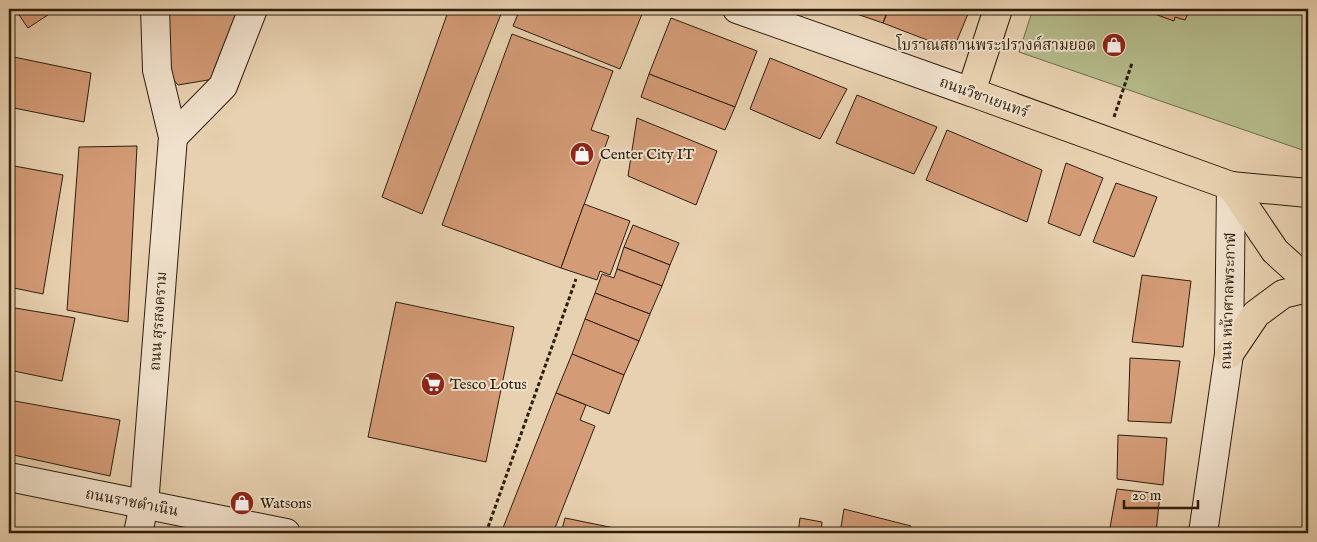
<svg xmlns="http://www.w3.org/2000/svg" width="1317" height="542" font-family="'IM FELL English','Noto Serif Thai',serif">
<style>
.green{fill:#b5bc8c;stroke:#716e4c}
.building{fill:#d39b76;stroke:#2d1f0c}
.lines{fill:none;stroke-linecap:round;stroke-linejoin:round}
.secondary-casing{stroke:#2d1f0c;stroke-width:30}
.primary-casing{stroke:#2d1f0c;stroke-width:30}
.path{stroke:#2d1f0c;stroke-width:3;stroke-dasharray:4 2.5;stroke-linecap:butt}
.secondary{stroke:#f0e1cc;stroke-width:28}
.primary{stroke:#e8d1b0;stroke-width:28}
.rail{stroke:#2d1f0c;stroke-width:4;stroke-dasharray:9 9;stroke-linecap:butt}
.labels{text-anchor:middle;stroke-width:4;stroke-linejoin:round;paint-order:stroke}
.poi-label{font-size:15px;fill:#2d1f0c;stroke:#f0e1cc;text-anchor:start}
.street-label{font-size:15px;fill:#2d1f0c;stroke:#f0e1cc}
</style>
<rect width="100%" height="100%" fill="#e8d1b0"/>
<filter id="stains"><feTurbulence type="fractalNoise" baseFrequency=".004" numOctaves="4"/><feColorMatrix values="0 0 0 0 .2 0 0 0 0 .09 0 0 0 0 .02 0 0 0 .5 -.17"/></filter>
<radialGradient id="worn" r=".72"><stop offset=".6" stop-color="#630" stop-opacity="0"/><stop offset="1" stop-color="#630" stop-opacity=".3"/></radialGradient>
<path class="green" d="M1033,9H1308V152L1019,52Z"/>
<g class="building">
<path d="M15,9H57L28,28Z"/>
<path d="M164,9H241L214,79L178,85L156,59Z"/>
<path d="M449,9H503L422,214L382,197Z"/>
<path d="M520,9H644L620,69L513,26Z"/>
<path d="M842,9H888L883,23Z"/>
<path d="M889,9H970L953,50L883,23Z"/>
<path d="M1150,9H1190L1185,20L1175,17L1174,21L1149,12Z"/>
<path d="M671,18L757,51L735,107L649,74Z"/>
<path d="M512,34L613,71L591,130L609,136L561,268L442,225Z"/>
<path d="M1110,37L1122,41L1118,52L1106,48Z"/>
<path d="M9,56L91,73L84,122L9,107Z"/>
<path d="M770,58L847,89L820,139L750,109Z"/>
<path d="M649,74L735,107L725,130L641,97Z"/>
<path d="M857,95L937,127L914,174L836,143Z"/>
<path d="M637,118L717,151L696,205L628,176Z"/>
<path d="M947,130L1042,170L1027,222L926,180Z"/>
<path d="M137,146L128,322L67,310L79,147Z"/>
<path d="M1066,163L1103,178L1080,236L1048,223Z"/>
<path d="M9,165L63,175L43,294L9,287Z"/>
<path d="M1116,183L1157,197L1134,257L1093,242Z"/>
<path d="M584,204L630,221L610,275L600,271L597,280L561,268Z"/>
<path d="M633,225L679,243L670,265L624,247Z"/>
<path d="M624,247L670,265L662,286L617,269Z"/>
<path d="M617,269L662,286L650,314L595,293L602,274L614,278Z"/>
<path d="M1142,275L1191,281L1183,347L1132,342Z"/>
<path d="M595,293L650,314L639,341L585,319Z"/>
<path d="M396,302L514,327L486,462L368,437Z"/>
<path d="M9,307L75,318L62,381L9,370Z"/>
<path d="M585,319L639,341L624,375L572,354Z"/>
<path d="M572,354L624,375L609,414L556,393Z"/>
<path d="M1130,358L1180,361L1171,423L1128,421Z"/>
<path d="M556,393L586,405L580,420L595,426L553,533H501Z"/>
<path d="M9,400L120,420L110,476L9,454Z"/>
<path d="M1118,435L1167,438L1163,485L1117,479Z"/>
<path d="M1117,489L1160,494L1156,533H1109Z"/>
<path d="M844,509L911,526L909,533H840Z"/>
<path d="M565,518L634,532V533H561Z"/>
<path d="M800,518L822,522L821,533H798Z"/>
</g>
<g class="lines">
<g class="secondary-casing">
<g id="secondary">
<path d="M737,9L971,92"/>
<path d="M173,137L223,86L253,9"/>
<path d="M9,477L286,533"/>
<path d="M138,533L144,505L173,137L157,70L155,9"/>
<path d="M1203,533L1229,354L1231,186"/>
</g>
</g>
<g class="primary-casing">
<g id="primary">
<path d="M998,9L971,92L1231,186L1308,193"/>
<path d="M1231,186L1275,251L1308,281"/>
<path d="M1229,354L1256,314L1283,294L1308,288"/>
</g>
</g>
<g class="path">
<path d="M1114,117L1132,63"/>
<path d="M486,533L576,279"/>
</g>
<use href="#secondary" class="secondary"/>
<use href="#primary" class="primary"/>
<path class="rail" d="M1306,533L1308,520"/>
</g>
<defs>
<g id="shop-disc" transform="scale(1.25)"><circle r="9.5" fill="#8f2418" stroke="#f0e1cc"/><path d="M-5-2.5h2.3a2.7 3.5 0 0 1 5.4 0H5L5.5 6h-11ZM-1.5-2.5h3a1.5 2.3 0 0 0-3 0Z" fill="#fff"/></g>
<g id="supermarket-disc" transform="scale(1.25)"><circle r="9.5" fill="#8f2418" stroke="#f0e1cc"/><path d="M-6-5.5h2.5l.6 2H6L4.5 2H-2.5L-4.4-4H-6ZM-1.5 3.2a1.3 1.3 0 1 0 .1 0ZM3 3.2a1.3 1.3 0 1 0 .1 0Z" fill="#fff"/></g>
</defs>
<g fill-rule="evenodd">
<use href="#shop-disc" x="1114" y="45"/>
<use href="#shop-disc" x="582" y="154"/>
<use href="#supermarket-disc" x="433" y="384"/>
<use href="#shop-disc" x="242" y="503"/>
</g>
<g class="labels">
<g class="poi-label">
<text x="1096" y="50" text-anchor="end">โบราณสถานพระปรางค์สามยอด</text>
<text x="600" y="159">Center City IT</text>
<text x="450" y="389">Tesco Lotus</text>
<text x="260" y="508">Watsons</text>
</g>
<g class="street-label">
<text transform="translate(984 97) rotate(20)" y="5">ถนนวิชาเยนทร์</text>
<text transform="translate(1228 301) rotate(-88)" y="5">ถนน หน้าศาลพระกาฬ</text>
<text transform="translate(158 321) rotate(-86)" y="5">ถนน สุรสงคราม</text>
<text transform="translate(132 502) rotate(11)" y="5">ถนนราชดำเนิน</text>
</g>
</g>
<rect width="1317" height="542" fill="none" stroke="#e8d1b0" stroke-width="30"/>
<rect x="10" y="10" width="1297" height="522" fill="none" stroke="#2d1f0c" stroke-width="2.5"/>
<rect x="15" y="15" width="1287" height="512" fill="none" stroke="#2d1f0c"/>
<path d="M1124 500v8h74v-8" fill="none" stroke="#2d1f0c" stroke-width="2.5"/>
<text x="1132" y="500" font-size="15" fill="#2d1f0c" stroke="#f0e1cc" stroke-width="4" paint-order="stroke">20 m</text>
<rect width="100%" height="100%" filter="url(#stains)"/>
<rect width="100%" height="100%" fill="url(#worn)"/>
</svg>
